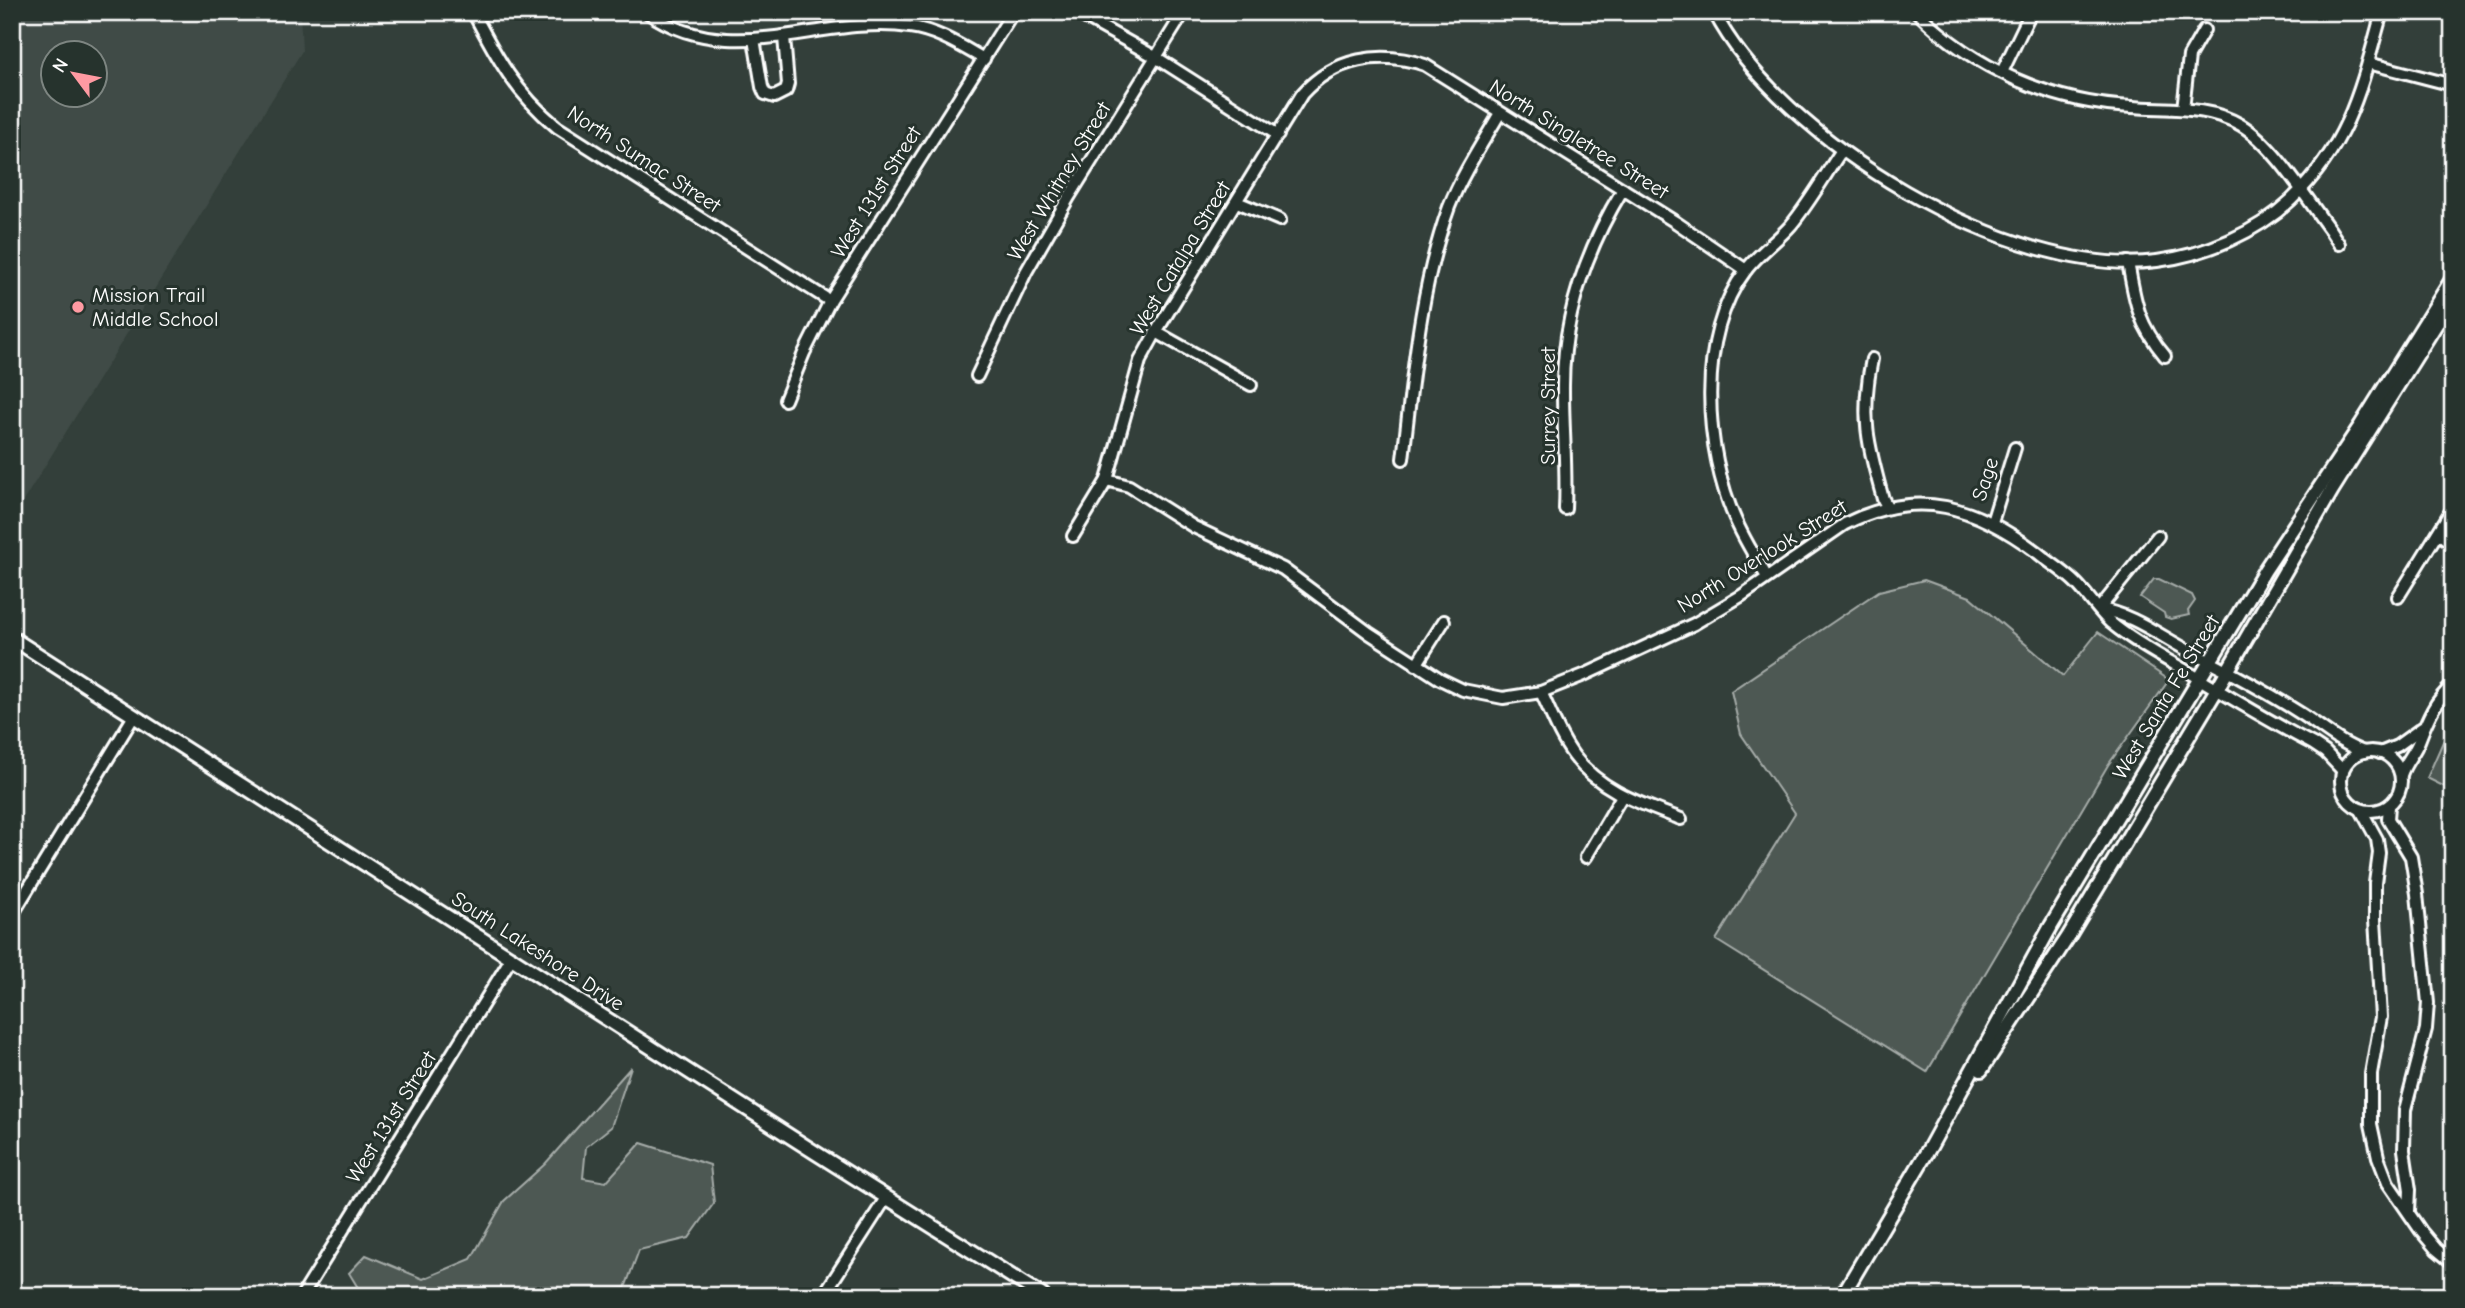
<svg xmlns="http://www.w3.org/2000/svg" width="2465" height="1308" font-family="'Comic Neue',sans-serif">
<style>
.built{fill:#404c47;fill-rule:evenodd}
.green{fill:#4d5853;stroke:#a6aca9;stroke-width:2}
.lines{fill:none;stroke-linecap:round;stroke-linejoin:round}
.minor-casing{stroke:#fff;stroke-width:16}
.tertiary-casing{stroke:#fff;stroke-width:18}
.minor{stroke:#26332d;stroke-width:10}
.tertiary{stroke:#26332d;stroke-width:12}
.poi-dot{fill:#ff9aa2;stroke:#26332d;stroke-width:2.5}
.labels{text-anchor:middle;stroke-width:6;stroke-linejoin:round;paint-order:stroke}
.street-label{font-size:21px;fill:#fff;stroke:#26332d}
.poi-label{font-size:21px;fill:#fff;stroke:#26332d;text-anchor:start}
</style>
<rect width="100%" height="100%" fill="#333f3a"/>
<filter id="ink" filterUnits="userSpaceOnUse"><feTurbulence type="fractalNoise" baseFrequency=".0143" numOctaves="2"/><feDisplacementMap in="SourceGraphic" scale="14" xChannelSelector="R" yChannelSelector="G"/><feConvolveMatrix kernelMatrix="1 2 1 2 8 2 1 2 1" color-interpolation-filters="sRGB"/></filter>
<g filter="url(#ink)">
<path class="built" d="M12,12H300L302,51L12,519ZM52,52H94V94H52Z"/>
<g class="green">
<path d="M2154,579H2159L2192,595L2195,601L2188,611L2189,615L2171,619L2165,617L2164,613L2140,597Z"/>
<path d="M1924,580L1970,597L2063,676L2098,632L2169,680L2108,765L1927,1072L1716,940L1795,813L1741,734L1731,691L1879,591Z"/>
<path d="M2453,719V791L2427,778Z"/>
<path d="M631,1067L611,1127L586,1147L583,1178L606,1182L641,1143L710,1165L714,1203L689,1238L639,1250L625,1288L569,1293L568,1296H363L349,1273L366,1255L423,1279L471,1259L504,1201L545,1164Z"/>
</g>
<g class="lines">
<g class="minor-casing">
<g id="minor">
<path d="M473,12C498,60 515,92 557,127L830,301"/>
<path d="M647,12C730,71 822,14 910,27C936,30 961,46 984,59"/>
<path d="M1075,12L1157,58L1278,135"/>
<path d="M1714,12C1780,140 2012,280 2157,261C2205,255 2256,233 2291,200C2350,143 2361,88 2382,12"/>
<path d="M1917,12C1973,69 2053,103 2132,107C2169,110 2207,105 2241,125C2273,144 2307,199 2330,230L2339,244"/>
<path d="M754,39L762,87L765,94L774,97L786,91L788,84L784,37"/>
<path d="M2368,63L2445,83"/>
<path d="M2002,72L2031,12"/>
<path d="M2183,109L2189,56L2204,30"/>
<path d="M1237,202L1280,220"/>
<path d="M2128,262C2135,302 2138,324 2165,356"/>
<path d="M1156,332L1251,385"/>
<path d="M1872,359C1860,416 1868,445 1883,499L1888,508"/>
<path d="M977,376L1026,272L1069,197L1184,12"/>
<path d="M785,400L804,353L830,301L1013,12"/>
<path d="M1403,459C1413,375 1420,287 1449,207C1462,174 1482,144 1500,113"/>
<path d="M1107,480L1129,486L1194,527L1283,569L1369,633L1440,679L1463,690L1503,698L1541,692L1584,675L1694,624L1741,596L1845,524C1919,487 1975,506 2038,553C2050,563 2065,572 2076,583C2088,595 2098,611 2111,623C2131,640 2160,656 2183,669C2226,695 2268,721 2313,744L2325,752L2343,771"/>
<path d="M1565,509C1567,469 1563,431 1563,391C1562,319 1586,250 1623,189"/>
<path d="M1992,522L2015,448"/>
<path d="M2438,533L2453,544"/>
<path d="M1073,536L1107,480L1140,361L1156,332L1302,94C1334,58 1380,50 1425,65L1677,223L1746,270"/>
<path d="M1767,577C1756,559 1745,541 1736,521C1704,450 1696,335 1746,270C1759,253 1777,241 1791,225C1810,202 1825,175 1842,150"/>
<path d="M2398,597L2453,508"/>
<path d="M2099,609C2133,614 2161,637 2191,652C2228,671 2264,690 2300,713C2321,726 2340,744 2364,752"/>
<path d="M2099,609L2158,536"/>
<path d="M1416,665L1444,621"/>
<path d="M1541,692C1551,713 1559,736 1574,756C1600,791 1642,804 1681,819"/>
<circle cx="2371" cy="781" r="30"/>
<path d="M2380,753L2397,746L2422,728"/>
<path d="M2401,775C2405,762 2414,754 2419,741C2427,720 2435,700 2453,685"/>
<path d="M2389,806L2388,819L2411,857L2417,894L2428,1003L2426,1029L2405,1110L2404,1150L2410,1190L2409,1211"/>
<path d="M2361,810L2377,839L2379,853L2375,883V920L2381,1017L2371,1074V1124L2378,1157L2388,1183L2421,1231L2436,1249L2453,1263"/>
<path d="M1586,857L1622,796"/>
<path d="M12,915L134,716"/>
<path d="M302,1296L512,957"/>
<path d="M823,1296L886,1198"/>
</g>
</g>
<g class="tertiary-casing">
<g id="tertiary">
<path d="M12,638L816,1153L1043,1296"/>
<path d="M1981,1070L2068,937L2217,689L2332,490L2453,297"/>
<path d="M1842,1296L1930,1147L2051,926L2265,570L2361,425L2453,278"/>
</g>
</g>
<use href="#minor" class="minor"/>
<use href="#tertiary" class="tertiary"/>
</g>
</g>
<circle class="poi-dot" cx="78" cy="307" r="7"/>
<g class="labels">
<g class="street-label">
<text transform="translate(1579 139) rotate(32)" y="7">North Singletree Street</text>
<text transform="translate(644 159) rotate(33)" y="7">North Sumac Street</text>
<text transform="translate(1059 181) rotate(-59)" y="7">West Whitney Street</text>
<text transform="translate(876 192) rotate(-58)" y="7">West 131st Street</text>
<text transform="translate(1180 258) rotate(-59)" y="7">West Catalpa Street</text>
<text transform="translate(1548 406) rotate(-90)" y="7">Surrey Street</text>
<text transform="translate(1985 479) rotate(-72)" y="7">Sage</text>
<text transform="translate(1762 556) rotate(-32)" y="7">North Overlook Street</text>
<text transform="translate(2166 697) rotate(-59)" y="7">West Santa Fe Street</text>
<text transform="translate(538 951) rotate(33)" y="7">South Lakeshore Drive</text>
<text transform="translate(391 1117) rotate(-58)" y="7">West 131st Street</text>
</g>
<g class="poi-label">
<text x="92" y="302">Mission Trail<tspan x="92" dy="24">Middle School</tspan></text>
</g>
</g>
<rect width="2465" height="1308" fill="none" stroke="#26332d" stroke-width="42"/>
<rect x="21" y="21" width="2423" height="1266" fill="none" stroke="#fff" stroke-width="2.5" filter="url(#ink)"/>
<g transform="translate(74 74) rotate(302)"><circle r="33" fill="#26332d" stroke="#7d8581" stroke-width="2"/>
<path d="M0-5L12 26L0 18L-12 26Z" fill="#ff9aa2"/>
<text y="-10" font-size="19" font-weight="bold" text-anchor="middle" fill="#ffffff">N</text>
</g>
</svg>
